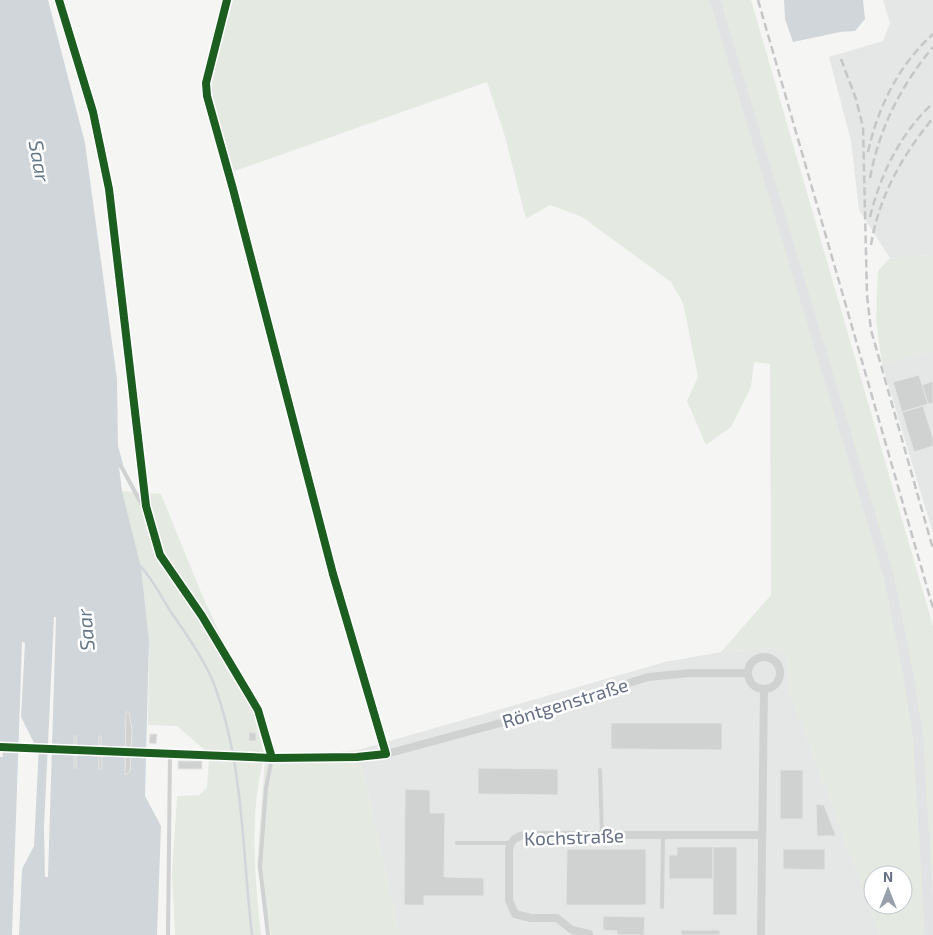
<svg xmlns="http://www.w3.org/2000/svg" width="933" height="935" font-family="'Exo 2',sans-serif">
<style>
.built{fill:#e5e6e6}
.green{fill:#e4e9e2;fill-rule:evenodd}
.water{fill:#d1d6da;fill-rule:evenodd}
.pier{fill:#f5f6f4}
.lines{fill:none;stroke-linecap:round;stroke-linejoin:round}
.stream{stroke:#d1d6da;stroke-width:2.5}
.building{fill:#d0d2d2;stroke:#e4e5e4}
.service{stroke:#d0d1d1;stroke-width:4}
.minor{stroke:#d0d1d1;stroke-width:8}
.secondary{stroke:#e1e2e3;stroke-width:10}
.rail{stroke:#c5c6c7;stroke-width:2.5;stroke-dasharray:8 4;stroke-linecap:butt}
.cycleway-casing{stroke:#fff;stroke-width:11}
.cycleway{stroke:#1b5e20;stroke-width:8}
.labels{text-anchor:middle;stroke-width:5;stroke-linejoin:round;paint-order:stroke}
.street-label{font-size:19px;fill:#657085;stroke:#fff}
.water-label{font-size:20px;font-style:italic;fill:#657888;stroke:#fff}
</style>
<rect width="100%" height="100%" fill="#f5f6f4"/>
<g class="built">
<path d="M883,0H933V255L890,258L859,210L851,141L829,57L883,41L890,23Z"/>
<path d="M933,351V533L882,364Z"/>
<path d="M776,648L786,653L790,693L880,935H400L358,750L665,662L721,652Z"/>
</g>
<g class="green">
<path d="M233,0H751L933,626V935H880L790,693L786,653L776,648L721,652L771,595L770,364L754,362L751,387L731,427L706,445L687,401L698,377L683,303L671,282L582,217L550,205L526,219L504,133L487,82L232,172L204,102ZM873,875H903V905H873Z"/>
<path d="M933,255V351L882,364L876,320L878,271L890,258Z"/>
<path d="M122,491L161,494L200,590L253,707L265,759L358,750L400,935H271L257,865L265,759L213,757L177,726L148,725L149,640L141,567Z"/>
<path d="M209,760L263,761C249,819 255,877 261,935H175L172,874L177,796L199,795L207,788Z"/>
</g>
<g class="water">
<path d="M0,0H48L85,143L117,379L118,446L123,464L119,467L122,491L141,567L149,640L145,796L161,826L157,935H19L22,869L34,846L39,744L34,743L21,717L25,643L22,642L12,935H0V757H3L0,740ZM54,617H56L48,877H45L44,827ZM129,712L132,730L130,771L125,775L126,713Z"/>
<path d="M784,0H863L865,19L855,31L840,32L793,42L785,19Z"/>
</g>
<path class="pier" d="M32,745L128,748V754L36,751V746Z"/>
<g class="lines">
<path class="stream" d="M139,565C152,577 161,597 171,612C186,634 204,659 214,684C244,764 242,851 252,935"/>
</g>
<g class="building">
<path d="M919,375L928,404L902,412L893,382Z"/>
<path d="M933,381V403L928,404L922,385Z"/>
<path d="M923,406L933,438V446L914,452L902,412Z"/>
<path d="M126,712H129L132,730L130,771L125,775Z"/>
<path d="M611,723H722V750L611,749Z"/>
<path d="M249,732L256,733V741H249Z"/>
<path d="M150,734H157L156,744L149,743Z"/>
<rect x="74" y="736" width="2" height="32"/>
<path d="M99,736H101L102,769H99Z"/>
<rect x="178" y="761" width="24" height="8"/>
<path d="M478,768L558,769V795L478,794Z"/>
<rect x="780" y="770" width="23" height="49"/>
<path d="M405,789L430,790V813H445L444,877L484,878V896H424V905H404Z"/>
<path d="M816,804L824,805L836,836H817Z"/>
<path d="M677,847H713V879H669V855H677Z"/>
<rect x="713" y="847" width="24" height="68"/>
<path d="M567,849H646V905H566Z"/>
<path d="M783,849H825V870L783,869Z"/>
<path d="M603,916L645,917L644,935H617V931L603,930Z"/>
<rect x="681" y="930" width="39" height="5"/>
</g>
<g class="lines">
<g class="service">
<path d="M121,466L142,505L146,506L160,555L202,616L258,710L272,758L266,788L260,867L268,935"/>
<path d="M0,747L272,758"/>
<path d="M600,770L602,835"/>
<path d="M457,843H510"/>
<path d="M662,907L663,835"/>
<path d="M168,935L170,753"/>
</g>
<g class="minor">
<circle cx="764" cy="673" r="16"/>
<path d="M272,758L357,757L386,754L508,721L648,677L690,673H747"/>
<path d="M589,934L572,930L557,918H531L515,914L509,900V851C510,842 514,837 524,835H762"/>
<path d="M761,935L764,690"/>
</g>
<path class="secondary" d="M715,0L889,577L908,673L918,736L930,935"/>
<g class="rail">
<path d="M758,0L933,608"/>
<path d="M841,59L856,99L863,127L867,296L871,330L933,549"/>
<path d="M868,152C878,107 898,66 933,34"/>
<path d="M870,178C879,129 901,85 933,47"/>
<path d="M870,217C881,173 900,134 933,103"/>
<path d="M871,245C879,196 902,156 933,118"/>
</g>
<g class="cycleway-casing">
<g id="cycleway">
<path d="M59,0L93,112L109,189L146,506L160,555L202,616L258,710L272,758"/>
<path d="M0,747L272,758L357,757L386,754L333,574L233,189L207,96L206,83L227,0"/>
</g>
</g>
<use href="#cycleway" class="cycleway"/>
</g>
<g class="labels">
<g class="street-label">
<text transform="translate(565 703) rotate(-17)" y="7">Röntgenstraße</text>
<text transform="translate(574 837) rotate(-2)" y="7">Kochstraße</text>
</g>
<g class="water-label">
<text transform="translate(39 161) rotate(80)" y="7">Saar</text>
<text transform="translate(86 630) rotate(-95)" y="7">Saar</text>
</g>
</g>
<g transform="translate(888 890)"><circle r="24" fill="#ffffff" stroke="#c1c6ce"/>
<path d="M0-4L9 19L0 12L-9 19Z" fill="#979fac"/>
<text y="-8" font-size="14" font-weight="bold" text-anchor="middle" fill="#657085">N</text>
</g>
</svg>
